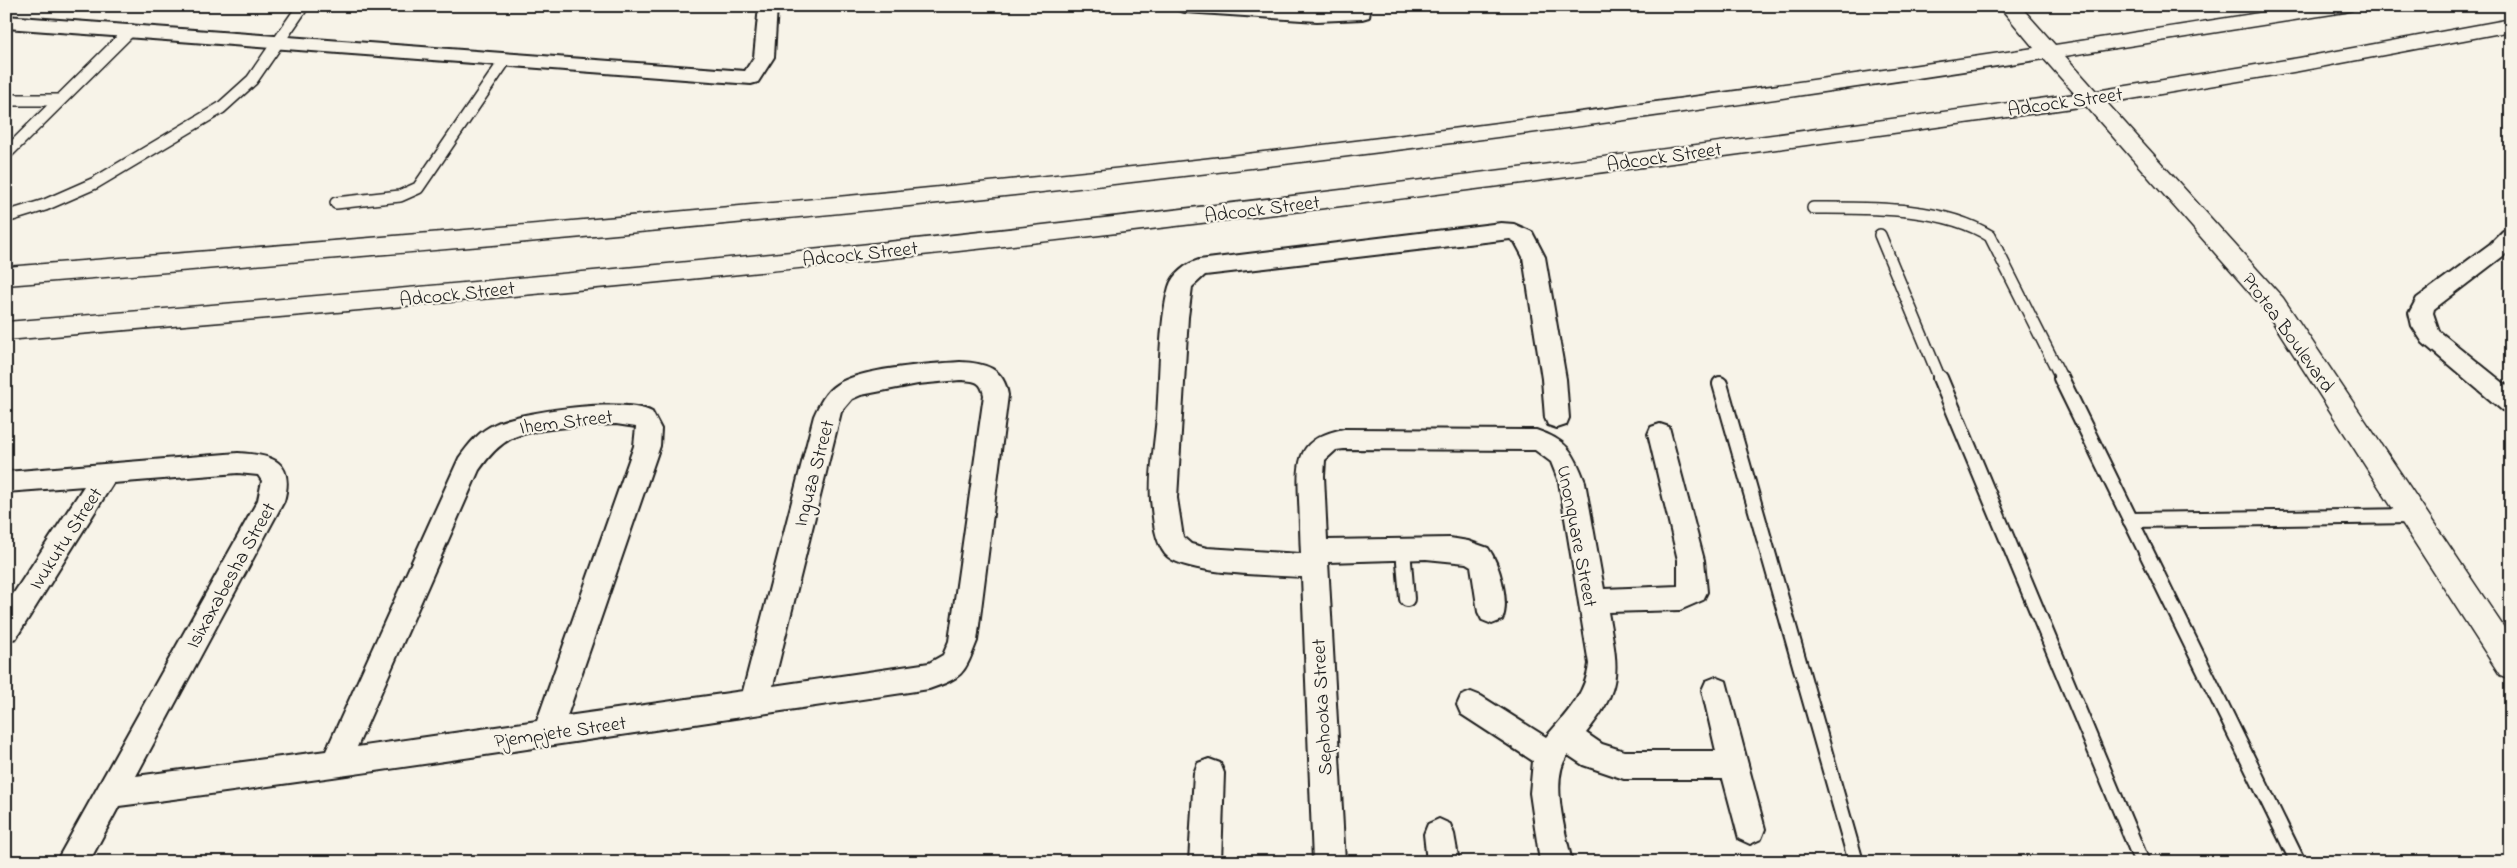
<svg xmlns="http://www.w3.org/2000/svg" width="2517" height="868" font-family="'Indie Flower',sans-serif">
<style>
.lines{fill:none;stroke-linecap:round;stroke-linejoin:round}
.lane-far1-casing{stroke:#1c1c1c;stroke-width:14}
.lane-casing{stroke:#1c1c1c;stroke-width:18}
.street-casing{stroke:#1c1c1c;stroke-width:4}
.secondary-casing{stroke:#1c1c1c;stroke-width:3}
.lane-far1{stroke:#f7f3e8;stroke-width:11}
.lane{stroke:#f7f3e8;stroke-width:14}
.street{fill:#f7f3e8;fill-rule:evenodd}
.secondary{fill:#f7f3e8;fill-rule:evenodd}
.labels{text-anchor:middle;stroke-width:4.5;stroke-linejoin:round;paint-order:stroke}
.street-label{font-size:20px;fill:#1c1c1c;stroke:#f7f3e8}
</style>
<rect width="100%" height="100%" fill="#f7f3e8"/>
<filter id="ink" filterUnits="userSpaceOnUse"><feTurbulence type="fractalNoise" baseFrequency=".02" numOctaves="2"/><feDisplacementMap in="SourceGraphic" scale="10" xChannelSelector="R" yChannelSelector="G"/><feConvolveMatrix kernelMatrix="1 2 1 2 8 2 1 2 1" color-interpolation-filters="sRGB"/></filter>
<g filter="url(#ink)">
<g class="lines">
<g class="lane-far1-casing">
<g id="lane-far1">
<path d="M6,100H59"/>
<path d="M6,154L131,30"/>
<path d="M336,203L400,196L418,188L506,59"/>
<path d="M1813,208C1868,208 1943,206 1990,236L2062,379"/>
<path d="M6,217L45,205L95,183L221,108L252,80L303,6"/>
<path d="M1880,235L1940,379"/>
</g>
</g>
<g class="lane-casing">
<g id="lane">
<path d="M1940,378L2141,860"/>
<path d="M2061,378L2296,858"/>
<path d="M1720,384L1856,862"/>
<path d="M2130,520L2413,516"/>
<path d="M1403,549L1407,599"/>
</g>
</g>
<g class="street-casing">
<g id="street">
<path d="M759,6H777L774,57L758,82L751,84L6,28V16L745,71L754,57Z"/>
<path d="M1176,6H1272L1317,9L1371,6L1369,17L1362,19L1317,21L1185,12L1178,10Z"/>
<path d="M1501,223L1514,224L1532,232L1545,257L1566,379L1569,418L1566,425L1557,428L1548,425L1545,418L1542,379L1523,257L1515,242L1510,239L1205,275L1192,287L1188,317L1177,498L1183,537L1191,544L1207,548L1301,554C1300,536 1300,518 1299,500C1297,458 1298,438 1344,429L1536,430C1567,440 1574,452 1585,482L1604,589L1678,586V560L1648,434L1651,427L1660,424L1669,427L1704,560L1707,592L1703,600L1680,610L1608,612C1618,669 1624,686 1586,733L1602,744L1624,751H1716L1702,690L1706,681L1716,677L1726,681L1765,829L1761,839L1750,844L1739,839L1723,779H1624L1583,765L1568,755C1549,778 1566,835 1572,862H1540L1530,793L1533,761L1461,714L1457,705L1461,696L1471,692L1481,696L1546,737C1566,714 1586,694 1589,664L1559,482L1551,462L1535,450L1344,449L1336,450L1325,460L1324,476L1327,540L1450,538L1468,541L1488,548C1500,564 1510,603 1502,620L1492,624L1482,620L1478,612L1471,566L1466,563L1426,559L1328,562L1345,862H1313L1302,577C1274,575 1182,575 1165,554C1154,540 1153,517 1151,500C1149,473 1155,443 1157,416C1160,378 1159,322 1169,287C1173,274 1186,264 1199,260Z"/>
<path d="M2511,228V250L2434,309L2433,313L2439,331L2511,389V412L2502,410L2423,343L2412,326L2409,313L2417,298L2490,244L2503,231Z"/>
<path d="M960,362C985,363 1004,368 1008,395L977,641C964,674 964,677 929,689C659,729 390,771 119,806L89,862H56L258,500L262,481L258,475L238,473L113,483L16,638L6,641V605L84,486L6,492V472L238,453C273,455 295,461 284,501L136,776L326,751L459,458C469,444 479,431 495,424C523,411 625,397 652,412L661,429L660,446L567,716L743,691L814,416C819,405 825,392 836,385C861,368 930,364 960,362ZM960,380C974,381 981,380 984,395L949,641L943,655L929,663L773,686L841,412L852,399L861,395L918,384ZM616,424L636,427L634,446L537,721L357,747L479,470C488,457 498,445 512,438C532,428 592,425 616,424Z"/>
<path d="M1209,759L1220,763L1224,773L1221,862H1189L1194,773L1198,763Z"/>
<path d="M1439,819L1450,824L1454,834L1459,862H1427L1424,834L1428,824Z"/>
</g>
</g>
<g class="secondary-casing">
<path id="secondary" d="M1999,6H2020L2055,45L2304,6H2355L2352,10L2345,12L2065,56L2096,91L2299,58L2511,19V31L2299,71L2107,103L2283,298L2511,638V679L2500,675L2265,310L2086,106C1749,154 1412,199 1074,238C719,279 363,311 6,340V322C291,299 576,274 860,245C1266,202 1671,150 2075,94L2044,59C1752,104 1460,144 1166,178C780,223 393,254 6,285V267C391,237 776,206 1160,164C1452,131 1744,91 2034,48Z"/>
</g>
<use href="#lane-far1" class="lane-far1"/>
<use href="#lane" class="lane"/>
<use href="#street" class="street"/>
<use href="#secondary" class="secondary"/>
</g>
</g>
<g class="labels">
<g class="street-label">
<text transform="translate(2065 101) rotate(-8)" y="7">Adcock Street</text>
<text transform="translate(1664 156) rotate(-8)" y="7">Adcock Street</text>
<text transform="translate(1262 208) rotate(-7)" y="7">Adcock Street</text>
<text transform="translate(860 253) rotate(-6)" y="7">Adcock Street</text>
<text transform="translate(457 293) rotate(-6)" y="7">Adcock Street</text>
<text transform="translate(2289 332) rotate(54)" y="7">Protea Boulevard</text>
<text transform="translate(566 421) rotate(-7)" y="7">Ihem Street</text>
<text transform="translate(813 473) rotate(-75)" y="7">Inguza Street</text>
<text transform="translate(1578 536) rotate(79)" y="7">Unonquare Street</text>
<text transform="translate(65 538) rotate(-57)" y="7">Ivukutu Street</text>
<text transform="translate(230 575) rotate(-61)" y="7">Isixaxabesha Street</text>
<text transform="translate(1321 707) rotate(-93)" y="7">Sephooka Street</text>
<text transform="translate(560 731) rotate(-8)" y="7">Pjempjete Street</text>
</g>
</g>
<rect width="2517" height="868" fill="none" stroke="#f7f3e8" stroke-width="25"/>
<rect x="12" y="12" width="2492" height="843" fill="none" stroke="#1c1c1c" stroke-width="2" filter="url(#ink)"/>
</svg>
